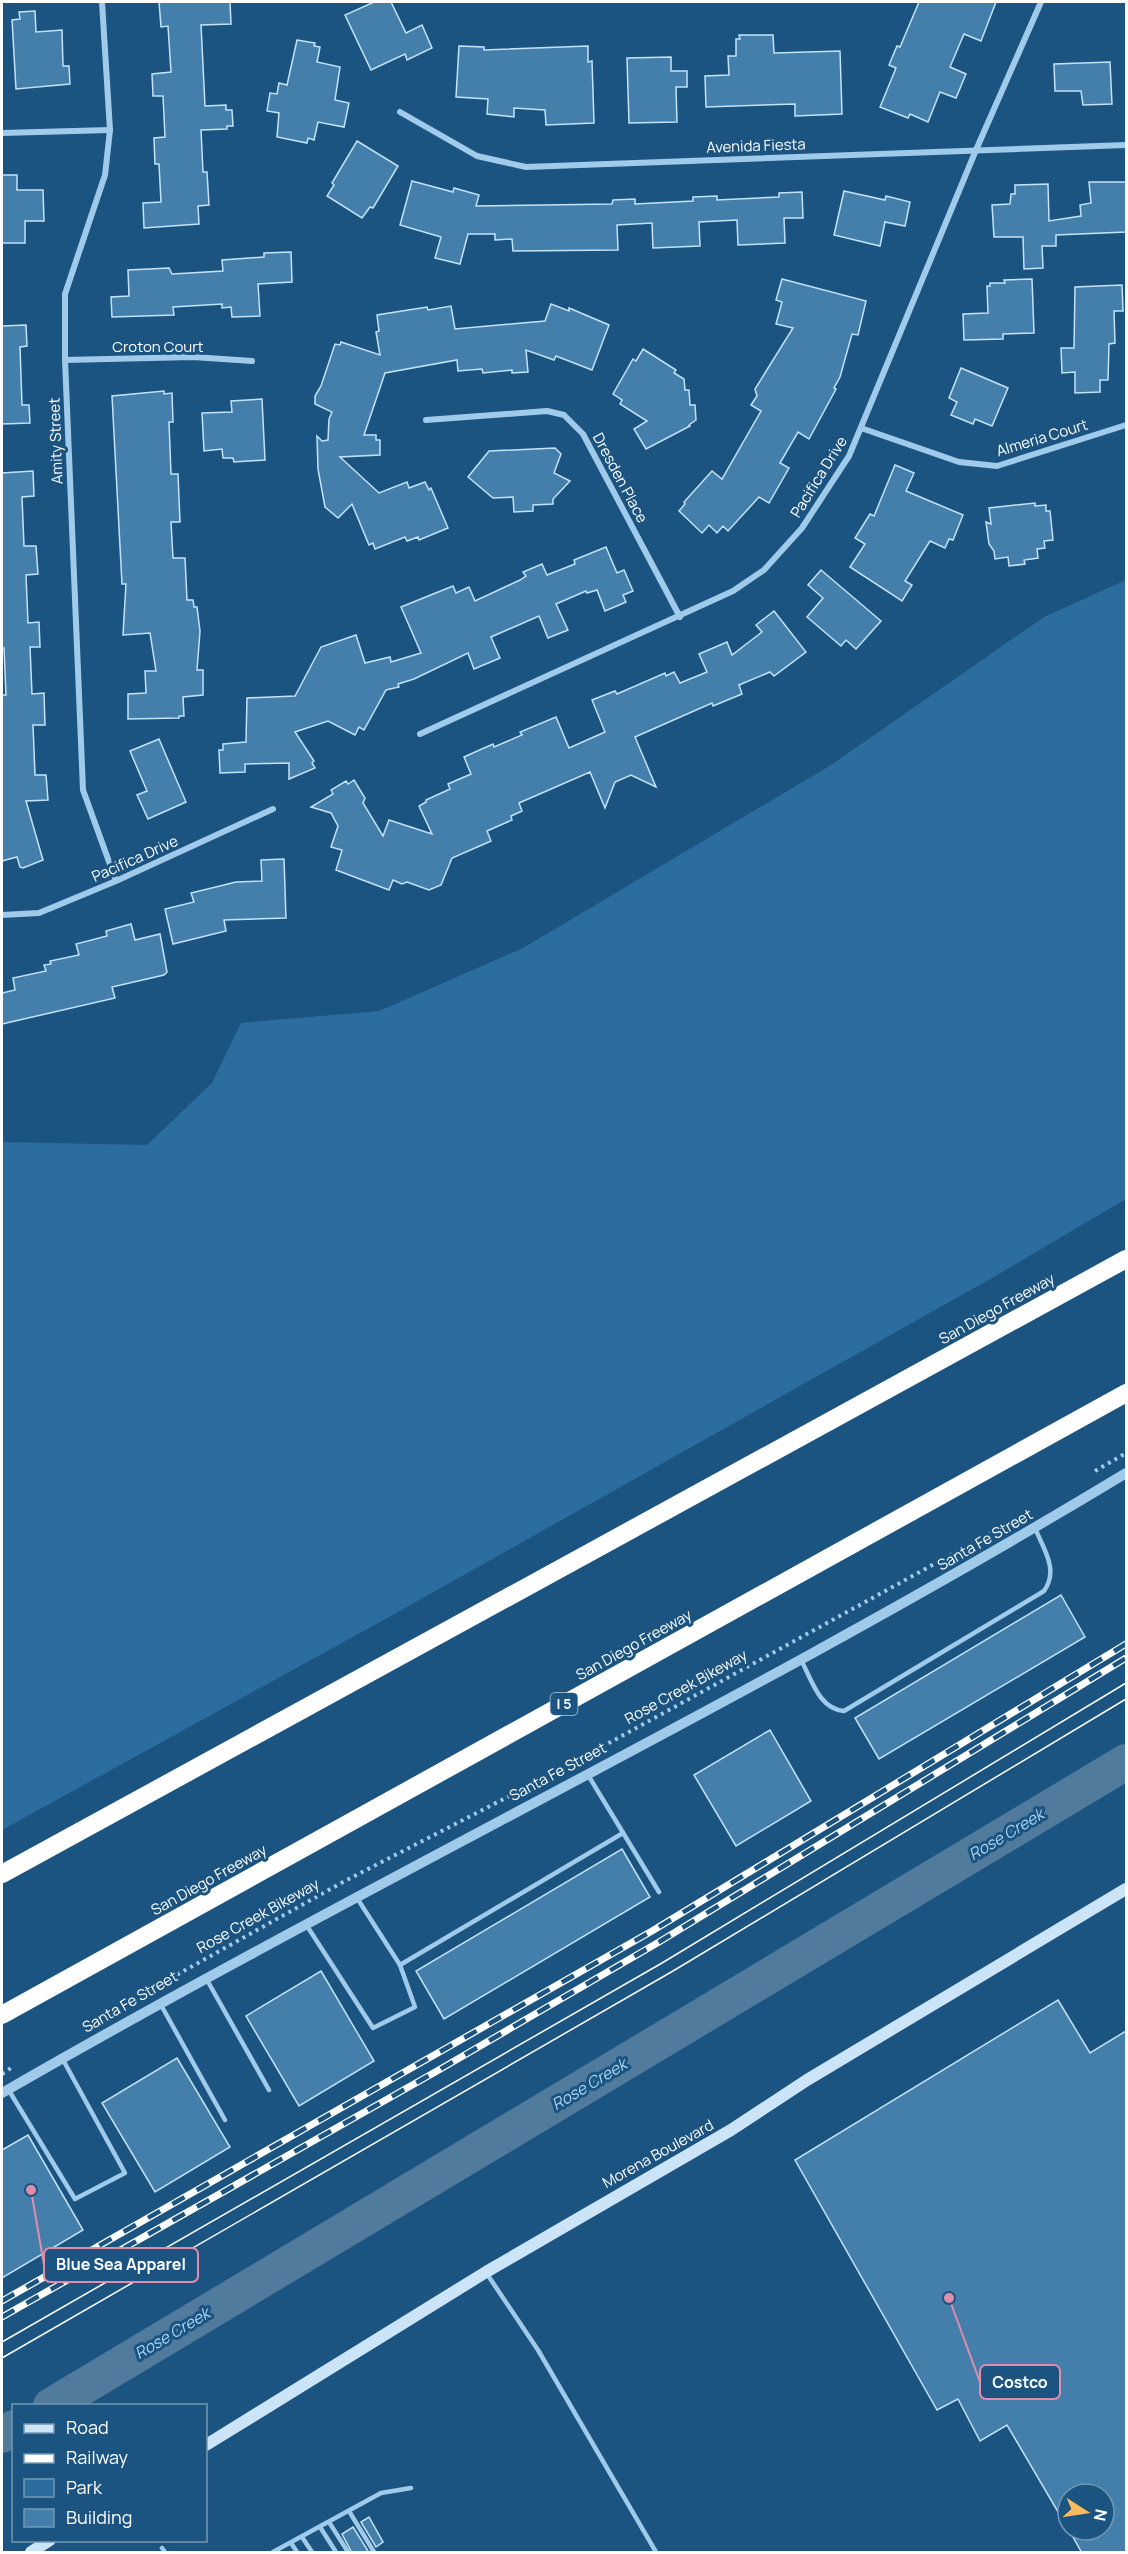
<svg xmlns="http://www.w3.org/2000/svg" width="1128" height="2554" font-family="Manrope,sans-serif">
<style>
.green{fill:#2b6d9e}
.lines{fill:none;stroke-linecap:round;stroke-linejoin:round}
.river{stroke:#517b9c;stroke-width:36}
.building{fill:#447fab;stroke:#c4e2f8;stroke-width:1.5}
.path{stroke:#a0caea;stroke-width:4;stroke-dasharray:3 4.5;stroke-linecap:butt}
.service{stroke:#a0caea;stroke-width:4.5}
.minor{stroke:#a0caea;stroke-width:6}
.tertiary{stroke:#a0caea;stroke-width:10}
.secondary{stroke:#cbe4f7;stroke-width:12}
.motorway{stroke:#fff;stroke-width:18}
.tram{stroke:#fff;stroke-width:1.5}
.rail-casing{stroke:#fff;stroke-width:7}
.rail{stroke:#1b5481;stroke-width:4.5;stroke-dasharray:14;stroke-linecap:butt}
.labels{text-anchor:middle;stroke-width:6;stroke-linejoin:round;paint-order:stroke}
.shield{fill:#1b5481;stroke:#bbccd9;stroke-width:1.5}
.shield-label{font-size:14px;font-weight:bold;fill:#fff}
.street-label{font-size:15px;fill:#fff;stroke:#1b5481}
.water-label{font-size:16px;font-style:italic;fill:#abd4f2;stroke:#1b5481}
.leader{fill:none;stroke:#e08cad;stroke-width:2}
.callout-dot{fill:#e08cad;stroke:#1b5481;stroke-width:2}
.callout{fill:#1b5481;stroke:#e08cad;stroke-width:2}
.callout-label{font-size:16px;text-anchor:middle;font-weight:bold;fill:#fff}
</style>
<rect width="100%" height="100%" fill="#1b5481"/>
<path class="green" d="M1126,580V1199L992,1278L391,1616L2,1830V1142L147,1145L212,1083L241,1023L379,1011L523,948L831,765L1044,617Z"/>
<g class="lines">
<g class="river">
<path d="M51,2406L1126,1762"/>
<path d="M2,2435L14,2428"/>
</g>
</g>
<g class="building">
<path d="M159,2H230L231,24L201,25L205,106L226,105V110H232L233,126H227V129L201,130L203,172H207L209,205L198,206L199,224L144,228L143,203L161,202L159,164H155L154,138L165,137L163,96H153L152,74L171,72L168,26L161,27Z"/>
<path d="M374,2H391L406,33L422,25L432,48L407,60L405,54L371,70L345,15Z"/>
<path d="M919,2H996L981,41L964,34L950,67L966,74L956,98L940,92L928,122L910,114L908,118L880,107L896,68L889,65L897,46L900,47Z"/>
<path d="M35,11L36,32L62,30L63,66H69L70,84L16,89L12,20L20,19L19,12Z"/>
<path d="M739,35H773L774,53L840,51L842,114L795,116V104L706,107L705,76L729,75L728,56H736V39H740Z"/>
<path d="M297,40L315,43L314,46L320,47L317,62L340,67L335,100L349,103L344,127L318,122L314,140L308,138L307,143L277,137L279,113L267,111L270,93L277,94L279,83L287,85Z"/>
<path d="M459,46L484,47V50L588,46V62L592,61L594,123L546,125L545,110L514,108V117L487,114L488,99L456,97Z"/>
<path d="M671,57V71H687V87H676L677,122L629,123L627,58Z"/>
<path d="M1110,62L1112,104L1083,105L1081,91H1055L1054,64Z"/>
<path d="M357,141L398,166L373,208L370,207L362,218L327,196L334,185L332,183Z"/>
<path d="M2,175H17V190H43L44,221H25V243H2Z"/>
<path d="M412,181L453,192L454,188L479,195L476,206L612,204L613,200L635,199V204L693,201V197L717,196V200L779,197V193L802,192L803,218H784L785,243L738,245L737,220L699,222L700,246L653,248L652,223L617,225L618,250L513,251L512,239L495,240V234H468L460,264L435,258L441,237L400,225Z"/>
<path d="M1089,182H1126V232L1056,235V246H1042L1043,268L1024,269L1023,237H994L992,205L1010,204L1011,194H1015V185L1048,184L1049,221L1081,216L1080,205L1091,203Z"/>
<path d="M844,191L885,200L886,196L910,202L905,226L885,222L880,246L834,235Z"/>
<path d="M291,252L292,282L258,284L260,316L232,317L231,307L222,308V304L173,307L174,315L112,317L111,297L129,296L128,270L169,268L172,274L223,271L222,260L264,257V253Z"/>
<path d="M782,279L866,301L858,335L852,334L840,377L834,388L836,389L809,439L798,432L780,463L789,468L769,503L759,497L728,531L723,526L717,533L709,525L702,533L679,511L685,504L684,502L712,471L722,479L761,411L751,405L757,396L755,389L793,328L776,324L782,302L776,300Z"/>
<path d="M1032,279L1034,333L1003,334V339L964,340L963,314L988,313L987,286H990V283H1005L1004,280Z"/>
<path d="M1122,285L1123,311H1114L1115,343L1109,344L1108,380H1100V392L1075,393V372L1062,373L1061,348H1074L1075,287Z"/>
<path d="M551,304L569,311V308L609,325L592,370L556,356L554,360L526,350L528,372L512,373V370L483,373L482,369L458,371L457,360L385,373L364,435H376V440H380V455L340,457L379,493L407,482L409,488L425,482L429,490L431,488L448,528L419,540L418,537L407,541L405,537L375,549L373,543L369,545L352,504L338,518L325,507L318,469L317,436L322,441L328,440L329,419L332,412L315,404V396L321,386L335,344L340,345L341,342L380,355L376,332L379,331L377,315L427,307L428,310L451,306L455,329L545,321Z"/>
<path d="M26,325L27,346L20,347L22,405H29L30,423L2,424V326Z"/>
<path d="M643,349L676,370L674,373L684,379L685,390H689L690,405H695L696,420L689,425L690,426L646,449L634,429L647,421L620,404L622,400L613,394L633,359L636,361Z"/>
<path d="M961,368L1008,388L992,426L975,419L973,424L951,415L957,402L949,398Z"/>
<path d="M164,391V394L172,393L173,422H169L171,474H178L180,522H171L173,558H185L187,600H193L194,607H197L200,631L197,670H203V695L183,697L184,716H179V718L128,719V694L146,693L145,671H156L150,633L123,635L126,584H122L112,396Z"/>
<path d="M262,399L265,460L234,462L233,458H223L222,449L204,451L202,413L232,412L231,401Z"/>
<path d="M555,448L561,454L554,473L570,481L553,499V504L533,505V511L514,512L513,497L493,498L468,477L489,451Z"/>
<path d="M895,465L914,473L906,491L963,515L953,540L949,539L945,548L930,541L905,581L912,585L902,601L850,567L865,544L855,538L870,514L874,516Z"/>
<path d="M33,471L34,496L22,497L24,546H36L38,574L26,575L28,623L39,622L40,647H30L32,694L44,693L45,725H33L35,775H46L48,800L26,801L43,860L23,868L20,867L17,857L2,861V695H6L4,648H2V473Z"/>
<path d="M1035,503V506L1046,505V511H1050L1053,540L1044,541L1045,548L1037,549L1038,558L1024,560L1025,564L1009,566L1008,557L995,559L994,551L989,544L986,522L991,524L989,508Z"/>
<path d="M606,547L617,573L624,570L633,591L623,595L626,602L605,611L597,590L587,593L586,591L556,604L568,630L548,638L539,616L491,637L500,658L474,669L468,653L414,679L398,684L399,687L386,690L364,730L359,727L355,735L328,721L295,732L314,761L312,763L315,768L289,779V763L245,764V772L220,773L219,750H223V744L246,742L247,698L295,696L321,647L356,635L365,663L390,657L391,662L421,653L401,607L453,586L456,593L469,587L475,601L520,580L526,576L523,572L542,564L547,575L575,564L574,560Z"/>
<path d="M821,570L881,621L856,649L846,640L841,646L807,617L823,598L808,585Z"/>
<path d="M774,611L806,652L774,676L770,672L739,685L742,694L713,706L712,703L635,737L656,787L631,775L615,782L605,808L590,772L519,803L522,811L511,816L512,820L487,831L491,841L452,858L441,885L429,890L407,882L402,884L393,880L389,890L336,870L342,850L331,847L338,826L331,813L311,807L333,794L331,790L346,781L348,784L354,780L365,798L363,803L383,836L389,820L432,834L419,806L426,802V800L450,789L448,784L471,774L464,757L493,744L494,747L522,735L520,732L556,717L569,748L605,732L592,700L615,691L617,694L665,673L666,676L674,672L680,683L707,672L699,654L727,642L732,655L762,632L756,625Z"/>
<path d="M159,739L186,802L148,819L137,795L147,791L130,751Z"/>
<path d="M284,859L286,918L224,920L226,931L173,944L165,909L194,902L191,893L236,882L262,881L261,860Z"/>
<path d="M131,924L135,940L160,934L167,972L164,975L112,987L115,998L2,1024V993L15,990L13,978L46,971L44,965L51,964L50,961L79,955L76,944L107,936L106,931Z"/>
<path d="M1061,1595L1085,1637L879,1759L855,1718Z"/>
<path d="M770,1730L811,1801L736,1846L694,1775Z"/>
<path d="M622,1849L650,1897L444,2019L416,1971Z"/>
<path d="M321,1971L374,2061L299,2106L246,2016Z"/>
<path d="M1058,2000L1090,2053L1126,2031V2553H1082L1069,2530H1104V2494H1068V2529L1007,2425L980,2441L958,2399L937,2410L795,2160Z"/>
<path d="M177,2058L230,2147L155,2192L102,2103Z"/>
<path d="M28,2135L83,2230L2,2278V2150Z"/>
<path d="M369,2517L383,2542L376,2547L361,2522Z"/>
<path d="M353,2527L368,2551L366,2553H352L342,2534Z"/>
</g>
<g class="lines">
<g class="path">
<path d="M1095,1471L1126,1453"/>
<path d="M569,1765L996,1530"/>
<path d="M164,1982L343,1882L525,1788"/>
<path d="M2,2074L11,2068"/>
</g>
<g class="service">
<path d="M801,1660C812,1680 819,1709 844,1711L1044,1591C1059,1570 1044,1550 1035,1528"/>
<path d="M588,1775L659,1892"/>
<path d="M357,1898L400,1965L623,1833"/>
<path d="M307,1926L373,2028L415,2007L400,1965"/>
<path d="M207,1980L269,2090"/>
<path d="M161,2005L225,2120"/>
<path d="M8,2089L75,2199L125,2173L62,2058"/>
<path d="M487,2274L538,2350L656,2552"/>
<path d="M349,2511L374,2552"/>
<path d="M329,2522L348,2552"/>
<path d="M320,2527L336,2552"/>
<path d="M302,2537L312,2552"/>
<path d="M291,2543L297,2552"/>
<path d="M162,2548L165,2552"/>
<path d="M273,2552L381,2493L411,2488"/>
</g>
<g class="minor">
<path d="M102,2L110,130L105,175L65,294V360L83,790L116,881"/>
<path d="M400,112L477,156L526,167L1126,145"/>
<path d="M2,133L110,130"/>
<path d="M65,360L193,357L252,361"/>
<path d="M426,420L547,411L564,415L583,434L680,617"/>
<path d="M861,428L959,462L997,466L1126,425"/>
<path d="M420,734L733,591L764,570L802,528L849,456L976,150L1041,2"/>
<path d="M2,915L39,913L116,881L273,809"/>
</g>
<path class="tertiary" d="M2,2093C373,1879 760,1695 1126,1473"/>
<g class="secondary">
<path d="M206,2445L486,2272L731,2130L807,2080L1126,1889"/>
<path d="M31,2552L50,2540"/>
</g>
<g class="motorway">
<path d="M2,1874L1126,1259"/>
<path d="M2,2015L1126,1393"/>
</g>
<g class="tram">
<path d="M2,2342L662,1963L1126,1683"/>
<path d="M2,2358L673,1971L1126,1699"/>
</g>
<g class="rail-casing">
<g id="rail">
<path d="M2,2301L652,1931L1126,1644"/>
<path d="M2,2317L437,2071L659,1942L1126,1658"/>
</g>
</g>
<use href="#rail" class="rail"/>
</g>
<g class="labels">
<rect class="shield" x="550.5" y="1693" width="27" height="22" rx="4.5"/>
<g class="shield-label">
<text x="564" y="1709">I 5</text>
</g>
<g class="street-label">
<text transform="translate(756 146) rotate(-2)" y="5">Avenida Fiesta</text>
<text x="158" y="352">Croton Court</text>
<text transform="translate(1042 438) rotate(-17)" y="5">Almeria Court</text>
<text transform="translate(56 441) rotate(-92)" y="5">Amity Street</text>
<text transform="translate(819 477) rotate(-58)" y="5">Pacifica Drive</text>
<text transform="translate(620 478) rotate(62)" y="5">Dresden Place</text>
<text transform="translate(135 859) rotate(-24)" y="5">Pacifica Drive</text>
<text transform="translate(997 1309) rotate(-29)" y="5">San Diego Freeway</text>
<text transform="translate(985 1540) rotate(-30)" y="5">Santa Fe Street</text>
<text transform="translate(634 1645) rotate(-29)" y="5">San Diego Freeway</text>
<text transform="translate(686 1687) rotate(-29)" y="5">Rose Creek Bikeway</text>
<text transform="translate(558 1772) rotate(-28)" y="5">Santa Fe Street</text>
<text transform="translate(209 1880) rotate(-29)" y="5">San Diego Freeway</text>
<text transform="translate(258 1916) rotate(-29)" y="5">Rose Creek Bikeway</text>
<text transform="translate(130 2002) rotate(-30)" y="5">Santa Fe Street</text>
<text transform="translate(658 2154) rotate(-29)" y="5">Morena Boulevard</text>
</g>
<g class="water-label">
<text transform="translate(1006 1834) rotate(-31)" y="6">Rose Creek</text>
<text transform="translate(589 2084) rotate(-31)" y="6">Rose Creek</text>
<text transform="translate(172 2333) rotate(-31)" y="6">Rose Creek</text>
</g>
</g>
<path class="leader" d="M31 2190L44 2265M949 2298L980 2382"/>
<g class="callout-dot">
<circle cx="31" cy="2190" r="6"/>
<circle cx="949" cy="2298" r="6"/>
</g>
<g class="callout">
<rect x="44" y="2248" width="154" height="34" rx="6"/>
<rect x="980" y="2365" width="80" height="34" rx="6"/>
</g>
<g class="callout-label">
<text x="121" y="2270">Blue Sea Apparel</text>
<text x="1020" y="2388">Costco</text>
</g>
<rect width="1128" height="2554" fill="none" stroke="#ffffff" stroke-width="6"/>
<rect x="12" y="2404" width="195" height="138" fill="#1b5481" stroke="#7698b3" stroke-width="1.5"/>
<rect x="24" y="2424" width="30" height="9" fill="#cbe4f7" stroke="#7698b3" stroke-width="1.5"/>
<text x="66" y="2434" font-size="18" fill="#ffffff">Road</text>
<rect x="24" y="2454" width="30" height="9" fill="#ffffff" stroke="#7698b3" stroke-width="1.5"/>
<text x="66" y="2464" font-size="18" fill="#ffffff">Railway</text>
<rect x="24" y="2479" width="30" height="18" fill="#2b6d9e" stroke="#7698b3" stroke-width="1.5"/>
<text x="66" y="2494" font-size="18" fill="#ffffff">Park</text>
<rect x="24" y="2509" width="30" height="18" fill="#447fab" stroke="#7698b3" stroke-width="1.5"/>
<text x="66" y="2524" font-size="18" fill="#ffffff">Building</text>
<g transform="translate(1086 2512) rotate(102)"><circle r="28" fill="#1b5481" stroke="#7698b3" stroke-width="1.5"/>
<path d="M0-4.5L10 22L0 15L-10 22Z" fill="#fbba5d"/>
<text y="-9" font-size="16" font-weight="bold" text-anchor="middle" fill="#ffffff">N</text>
</g>
</svg>
